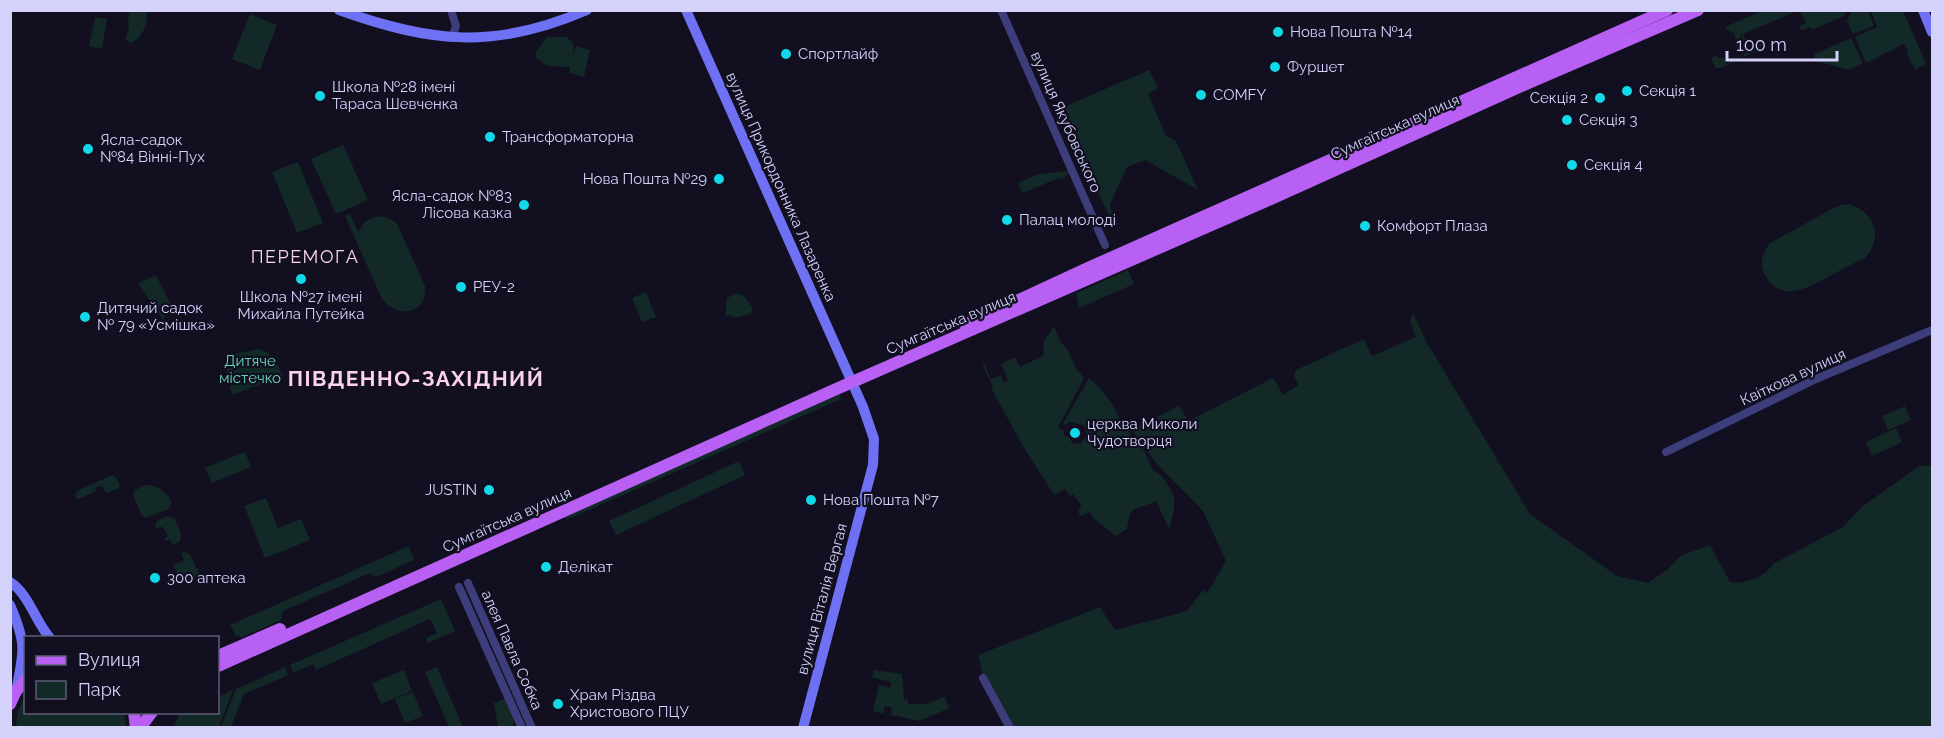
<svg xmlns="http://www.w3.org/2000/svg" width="1943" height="738" font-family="Raleway,sans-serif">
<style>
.green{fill:#122928}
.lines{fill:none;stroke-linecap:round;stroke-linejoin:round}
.street{stroke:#3d3d7b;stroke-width:8}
.secondary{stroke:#6f71f4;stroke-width:10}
.primary{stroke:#b760f3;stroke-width:12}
.poi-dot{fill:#12d9e7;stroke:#110f20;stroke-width:2}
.labels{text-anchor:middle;stroke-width:4.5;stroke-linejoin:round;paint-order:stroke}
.poi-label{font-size:15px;fill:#d4d1fb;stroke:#110f20;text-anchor:start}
.street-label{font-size:15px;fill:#d4d1fb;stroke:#110f20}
.park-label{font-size:15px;fill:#63d5b5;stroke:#110f20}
.quarter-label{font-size:18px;letter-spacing:1.5px;fill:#fcd3ee;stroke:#110f20}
.district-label{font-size:21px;font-weight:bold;letter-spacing:1.5px;fill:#fcd3ee;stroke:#110f20}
</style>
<rect width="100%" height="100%" fill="#110f20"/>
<g class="green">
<path d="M1852,10L1868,11L1874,26L1853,34L1847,21Z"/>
<path d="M130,11H147C148,23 143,38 131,43L125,39L129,29L128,20Z"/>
<path d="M1762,11H1797L1743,34L1749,49L1762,43L1761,49L1720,68H1716L1711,58L1717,56L1719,59L1723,57L1727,64L1744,56L1733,32L1731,33L1725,27Z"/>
<path d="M1800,11H1846L1844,16L1812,30L1810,27L1801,31L1799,26L1806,23Z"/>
<path d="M1871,11H1903L1926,64L1915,70L1906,51L1908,50L1904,44L1866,63L1855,37L1877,27Z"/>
<path d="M250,14L277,25L260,70L232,59Z"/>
<path d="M95,17L107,19L102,49L89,46Z"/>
<path d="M547,37H566L572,41L574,48L572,59L576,46L590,50L584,77L569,73L570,67L547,66L535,57L536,52Z"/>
<path d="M1851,38L1863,63L1849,70L1813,60L1815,58L1814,54Z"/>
<path d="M1149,70L1158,88L1148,94L1166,136L1176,141L1198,190L1145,160L1127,167L1110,204L1114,226L1059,109Z"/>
<path d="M343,145L368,200L336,214L311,159Z"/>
<path d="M298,162L323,223L297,233L272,172Z"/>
<path d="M1069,171L1070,173L1061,180L1059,178L1025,192H1022L1018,183L1038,174Z"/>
<path d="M1849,204C1875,212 1884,237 1865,258C1853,264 1840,270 1828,277C1805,289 1780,304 1764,273C1759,263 1763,251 1770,243L1830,210L1841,205Z"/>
<path d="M350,214L358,232C366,216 382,211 397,224L425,286C427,315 398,319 382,299L345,216Z"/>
<path d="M1128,270L1134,284L1079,308L1076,293Z"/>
<path d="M156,275L171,305L163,320L138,283Z"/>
<path d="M646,292L656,317L642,322L632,298Z"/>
<path d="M737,293L744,296L753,308L751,314L734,318L730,315L725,316L727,298Z"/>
<path d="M1413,313L1426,341L1530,514L1617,576L1648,583L1668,569L1680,556L1710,545L1730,582C1744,585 1766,576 1773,564L1843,527L1863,506L1919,466L1932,465V727H1010L983,676L978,655L1100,607L1115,630L1187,611L1203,590L1207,593L1226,561L1203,511L1155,462L1132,430L1179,406L1188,421L1273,378L1283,395L1298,385L1294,376L1296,370L1364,339L1372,356L1416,337L1410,322Z"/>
<path d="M1054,327L1060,341L1068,350L1075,367L1084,378L1058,428L1064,430V435L1070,438L1072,443L1080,444C1086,438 1089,432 1083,425L1069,422L1066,425L1063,424L1089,378L1100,388L1112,404L1124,426L1144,450L1153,470L1162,476L1168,485L1174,496V510L1169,530L1167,531L1169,529L1156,501C1137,511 1130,502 1127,529L1116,536L1093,518L1090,512L1080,516L1078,511L1082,507L1073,494L1070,496L1065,489L1054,495L1023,446L991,388L993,386L983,366L984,363L991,379L1001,375L1004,382L1008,380L1001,364L1015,357L1020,367L1043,356L1044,341Z"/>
<path d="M259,349L269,353V358L276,362L283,376L232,395L226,374L233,354Z"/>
<path d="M839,393L841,399L566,520L563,514Z"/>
<path d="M1905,406L1911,420L1888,430L1882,416Z"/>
<path d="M1896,428L1902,442L1872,456L1866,442Z"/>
<path d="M245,452L251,467L212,483L205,468Z"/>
<path d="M739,461L745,475L616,535L609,521Z"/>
<path d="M112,475L116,477L120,485L118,489L106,493L102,486L95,488L97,491L77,500L75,495L77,491Z"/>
<path d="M146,485C157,485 168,492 172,503L168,509L146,518L142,516L133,495L135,490Z"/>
<path d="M266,498L278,528L301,519L310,540L265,558L244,506Z"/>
<path d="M167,516L174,518L181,533L180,541L173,545L170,539L166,541L165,538L168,536L163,527L156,528L155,525L157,521Z"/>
<path d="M409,546L414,560L376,577L370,573L283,611L281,620L242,637L236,636L230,625Z"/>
<path d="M185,552L190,555L199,573L198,577L184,583L180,581L173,565L184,560L181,553Z"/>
<path d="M441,599L455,631L428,643L426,638L437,633L430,619L316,670L313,664L293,673L290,665Z"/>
<path d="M285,667L288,675L244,694L231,727H221L236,689Z"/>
<path d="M437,667L463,727H449L425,672Z"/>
<path d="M404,670L412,691L381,704L372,683Z"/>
<path d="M874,670L902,674L904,699L908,700V704H927L944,697L950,708L919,721L887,714H891L892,708L885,706L883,712L886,714L873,711L879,685L890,688L891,682L872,677Z"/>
<path d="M233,690L219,727H174L179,714L183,713L218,712V697Z"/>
<path d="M413,692L423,716L405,723L395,699Z"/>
<path d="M25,696L26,712L124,713L126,727H16L18,711Z"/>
<path d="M503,699H506L514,717L513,727H498L494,703Z"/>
</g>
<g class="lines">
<g class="street">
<path d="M451,10L456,26L452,37"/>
<path d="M1001,10L1105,245"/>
<path d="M1666,452L1816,379L1932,330"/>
<path d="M468,583L532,728"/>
<path d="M459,587L522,728"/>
<path d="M983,678L1010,728"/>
</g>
<g class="secondary">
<path d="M339,10C431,43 495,50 587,10"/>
<path d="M686,10L863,407L874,439L873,465L803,728"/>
<path d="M1923,10L1932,32"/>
<path d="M10,582C29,594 35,621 50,638"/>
<path d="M10,605C27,644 24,651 16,691"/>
</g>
<g class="primary">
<path d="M965,325L1088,268L1667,10"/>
<path d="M218,656L280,629"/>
<path d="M218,666L834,390L1264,202L1526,84L1698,10"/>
<path d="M10,704L16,691L26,680"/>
<path d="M134,712L136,728"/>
<path d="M140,728L152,712"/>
</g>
</g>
<g class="poi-dot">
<circle cx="1278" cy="32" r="6"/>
<circle cx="786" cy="54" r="6"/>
<circle cx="1275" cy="67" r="6"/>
<circle cx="1627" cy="91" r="6"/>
<circle cx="1201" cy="95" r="6"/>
<circle cx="320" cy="96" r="6"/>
<circle cx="1600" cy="98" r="6"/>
<circle cx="1567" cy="120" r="6"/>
<circle cx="490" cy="137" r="6"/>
<circle cx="88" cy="149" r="6"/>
<circle cx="1572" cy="165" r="6"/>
<circle cx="719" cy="179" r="6"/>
<circle cx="524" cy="205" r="6"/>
<circle cx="1007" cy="220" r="6"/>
<circle cx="1365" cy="226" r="6"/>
<circle cx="301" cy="279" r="6"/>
<circle cx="461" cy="287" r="6"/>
<circle cx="85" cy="317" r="6"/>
<circle cx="1075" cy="433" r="6"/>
<circle cx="489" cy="490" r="6"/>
<circle cx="811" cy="500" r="6"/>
<circle cx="546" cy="567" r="6"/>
<circle cx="155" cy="578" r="6"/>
<circle cx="558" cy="704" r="6"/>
</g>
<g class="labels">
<g class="poi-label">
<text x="1290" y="37">Нова Пошта №14</text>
<text x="798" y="59">Спортлайф</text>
<text x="1287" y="72">Фуршет</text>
<text x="332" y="92">Школа №28 імені<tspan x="332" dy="17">Тараса Шевченка</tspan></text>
<text x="1639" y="96">Секція 1</text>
<text x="1213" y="100">COMFY</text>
<text x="1588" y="103" text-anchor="end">Секція 2</text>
<text x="1579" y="125">Секція 3</text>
<text x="502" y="142">Трансформаторна</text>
<text x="100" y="145">Ясла-садок<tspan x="100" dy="17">№84 Вінні-Пух</tspan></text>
<text x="1584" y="170">Секція 4</text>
<text x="707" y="184" text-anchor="end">Нова Пошта №29</text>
<text x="512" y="201" text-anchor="end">Ясла-садок №83<tspan x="512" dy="17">Лісова казка</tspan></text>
<text x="1019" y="225">Палац молоді</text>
<text x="1377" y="231">Комфорт Плаза</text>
<text x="473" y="292">РЕУ-2</text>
<text x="301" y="302" text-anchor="middle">Школа №27 імені<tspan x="301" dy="17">Михайла Путейка</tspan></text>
<text x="97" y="313">Дитячий садок<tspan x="97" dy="17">№ 79 «Усмішка»</tspan></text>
<text x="1087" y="429">церква Миколи<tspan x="1087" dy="17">Чудотворця</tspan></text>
<text x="477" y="495" text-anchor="end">JUSTIN</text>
<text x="823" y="505">Нова Пошта №7</text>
<text x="558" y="572">Делікат</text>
<text x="167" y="583">300 аптека</text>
<text x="570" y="700">Храм Різдва<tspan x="570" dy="17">Христового ПЦУ</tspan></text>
</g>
<g class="street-label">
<text transform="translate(1066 122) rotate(66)" y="5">вулиця Якубовського</text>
<text transform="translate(1395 127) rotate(-24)" y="5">Сумгаїтська вулиця</text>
<text transform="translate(781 187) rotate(66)" y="5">вулиця Прикордонника Лазаренка</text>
<text transform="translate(951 323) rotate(-23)" y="5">Сумгаїтська вулиця</text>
<text transform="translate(1793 377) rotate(-25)" y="5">Квіткова вулиця</text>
<text transform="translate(507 520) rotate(-24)" y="5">Сумгаїтська вулиця</text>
<text transform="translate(822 599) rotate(-75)" y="5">вулиця Віталія Вергая</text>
<text transform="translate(512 650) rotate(66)" y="5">алея Павла Собка</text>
</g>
<g class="park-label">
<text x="250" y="366">Дитяче<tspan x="250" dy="17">містечко</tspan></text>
</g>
<g class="quarter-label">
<text x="305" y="263">ПЕРЕМОГА</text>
</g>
<g class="district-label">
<text x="416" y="386">ПІВДЕННО-ЗАХІДНИЙ</text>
</g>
</g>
<rect width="1943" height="738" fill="none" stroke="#d4d1fb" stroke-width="24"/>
<rect x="24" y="636" width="195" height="78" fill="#110f20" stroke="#5f5d78" stroke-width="1.5"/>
<rect x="36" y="656" width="30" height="9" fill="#b760f3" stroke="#5f5d78" stroke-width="1.5"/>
<text x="78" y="666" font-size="18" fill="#d4d1fb">Вулиця</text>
<rect x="36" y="681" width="30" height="18" fill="#122928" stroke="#5f5d78" stroke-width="1.5"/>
<text x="78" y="696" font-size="18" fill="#d4d1fb">Парк</text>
<path d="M1727 51v9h110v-9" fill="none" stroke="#d4d1fb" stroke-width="3"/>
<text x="1736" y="51" font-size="18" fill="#d4d1fb" stroke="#110f20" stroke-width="4.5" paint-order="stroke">100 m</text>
</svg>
